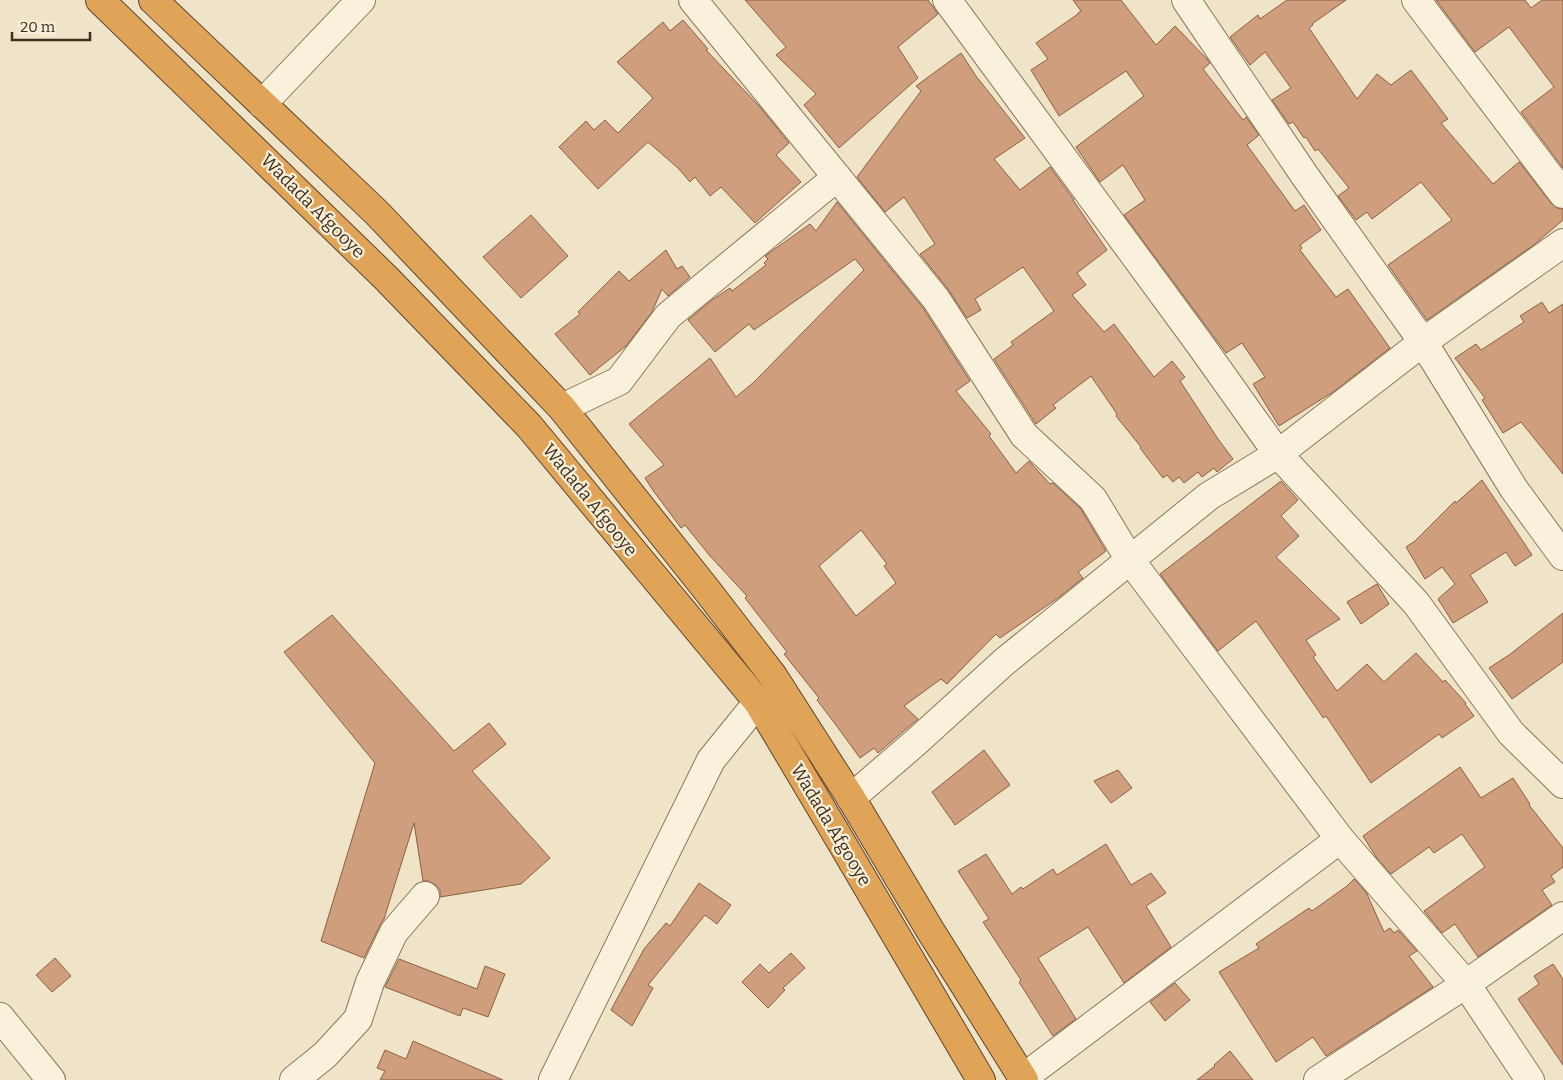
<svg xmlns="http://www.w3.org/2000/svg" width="1563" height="1080" font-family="Bitter,serif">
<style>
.building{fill:#cf9f7d;stroke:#8d5f41;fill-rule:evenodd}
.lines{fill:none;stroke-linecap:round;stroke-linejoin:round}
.minor-casing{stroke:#8d765c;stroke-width:30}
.highway-casing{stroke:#5b4430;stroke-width:30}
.minor{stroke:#faf1dc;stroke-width:28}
.highway{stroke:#e0a458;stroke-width:28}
.labels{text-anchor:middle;stroke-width:4.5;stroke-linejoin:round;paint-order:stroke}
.street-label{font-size:18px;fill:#3d2e20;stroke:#f7eed8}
</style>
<rect width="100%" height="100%" fill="#f0e4c8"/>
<g class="building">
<path d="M745,0H928L938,14L898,47L918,78L839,148L804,105L816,94L776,55L786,47Z"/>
<path d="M1073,0H1121L1156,45L1175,26L1207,59L1210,63L1203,69L1243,120L1246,117L1259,135L1247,145L1295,211L1304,205L1321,230L1300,245L1302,248L1300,250L1336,297L1348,289L1390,348L1333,392L1279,426L1253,384L1265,377L1242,343L1226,353L1124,215L1145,200L1123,165L1100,182L1076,147L1144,96L1126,71L1059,116L1031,70L1048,59L1036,43L1078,14V13L1081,11Z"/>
<path d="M1287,0H1346L1312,24L1313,25L1309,28L1357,99L1377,74L1391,85L1411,70L1448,119L1441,123L1493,184L1519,162L1551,203L1557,208L1563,209V220L1535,244L1427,320L1388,265L1452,220L1421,182L1372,219L1367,212L1356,220L1338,196L1349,188L1318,149L1315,151L1306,137L1304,138L1293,122L1289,124L1272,100L1291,88L1265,52L1250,65L1230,37L1258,15L1260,19Z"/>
<path d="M1436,0H1525L1531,8L1542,0H1563V168L1521,112L1554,87L1509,27L1475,52Z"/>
<path d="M683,20L708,49L706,50L759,106L789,143L776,155L801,182L755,223L721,187L710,196L695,177L690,182L678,168L648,142L598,189L559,147L586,121L594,130L605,120L618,133L653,98L617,62L663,22L670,31Z"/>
<path d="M961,53L976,76L1025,138L994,159L1020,190L1050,167L1074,200H1073L1107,250L1077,273L1086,285L1072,295L1104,332L1114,324L1154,377L1172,361L1185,377L1180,381L1218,439L1233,459L1217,472L1214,468L1202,477L1198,472L1184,483L1179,477L1173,482L1167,475L1163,478L1140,448L1141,447L1116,416L1117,414L1091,376L1053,405L1056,408L1036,424L994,359L1013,345L1011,342L1054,311L1023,267L975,299L981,310L967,318L948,289L920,254L935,244L904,197L885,212L857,177L921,91L916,86Z"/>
<path d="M837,202L923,308L970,381L956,391L991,434L989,436L1016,473L1029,461L1050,484L1053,483L1081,509L1106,551L1078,572L1083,578L1058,598L1000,638L996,634L947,684L941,679L904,706L918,719L878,753L874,748L860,758L836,725L817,700L819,698L784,654L787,652L745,598L747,596L710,556L685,525L681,528L652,489L645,478L664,465L629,424L710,358L736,397L754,382L864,270L855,259L754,330L749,324L715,352L688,320L712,300L730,288L732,291L766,265L764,263L768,259L765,256L810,224L816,231ZM861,530L887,564L884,566L896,583L856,616L819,566Z"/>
<path d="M531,215L568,256L521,298L483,257Z"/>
<path d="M666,250L677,269L682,266L690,277L668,296L662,289L652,312L626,346L590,375L555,334L580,314L578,312L619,271L629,281Z"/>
<path d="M1542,302L1549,313L1563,304V474L1521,422L1503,433L1482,400L1485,398L1455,358L1476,344L1481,350L1524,322L1520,316Z"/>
<path d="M1482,480L1532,555L1515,566L1506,552L1470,575L1488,602L1453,623L1438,599L1455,584L1442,567L1425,579L1406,547L1415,541L1455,501L1456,503Z"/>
<path d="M1281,481L1298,500L1281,516L1299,536L1276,557L1340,619L1306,640L1316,655L1313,657L1337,691L1367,664L1384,682L1416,653L1443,682L1445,680L1466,703L1465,704L1474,716L1442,738L1439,734L1371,783L1326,716L1323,718L1322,716L1256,621L1218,651L1160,574Z"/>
<path d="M1377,584L1389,604L1361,624L1347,602Z"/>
<path d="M1563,613V662L1512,699L1489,668L1509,655Z"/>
<path d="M332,615L454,751L489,723L506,744L472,771L550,858L521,884L440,897V890L436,885L428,881H423L414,823L384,919L380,925L364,958L321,941L375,763L284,652Z"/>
<path d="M984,750L1010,785L955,825L932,792Z"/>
<path d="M1460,767L1481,798L1513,778L1530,804L1529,805L1563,848V867L1551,876L1555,882L1542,890L1552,905L1478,957L1455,924L1442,933L1424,911L1485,867L1462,834L1434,853L1429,847L1391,874L1376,857L1363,836Z"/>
<path d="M1118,770L1132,788L1111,803L1094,781Z"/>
<path d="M1106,844L1131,885L1151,873L1166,893L1146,906L1171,947L1124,983L1088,927L1038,958L1076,1019L1053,1036L1019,982L1021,980L983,922L989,919L958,871L986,854L1012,894L1021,887L1023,889L1053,869L1057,875Z"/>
<path d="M1354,879L1366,892L1384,932L1390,928L1394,933L1398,930L1417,951L1409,956L1433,987L1326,1056L1313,1037L1276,1062L1219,972L1259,948L1256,944L1309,908L1312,911L1347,886Z"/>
<path d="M699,883L731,905L717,924L705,915L648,985L653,988L632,1026L611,1010L644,949L666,923L670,926Z"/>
<path d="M791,953L805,968L783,988L785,990L768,1008L742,982L760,964L769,973Z"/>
<path d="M55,958L71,976L52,992L36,975Z"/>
<path d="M399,959L477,989L485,966L505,974L488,1017L463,1008L460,1016L385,987Z"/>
<path d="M1553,964L1563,979V1065L1518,999L1539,984L1534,976Z"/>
<path d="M1175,983L1190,1000L1165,1021L1150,1002Z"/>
<path d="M413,1041L503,1080H380L385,1071L377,1068L385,1050L406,1059Z"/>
<path d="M1230,1051L1253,1080H1197L1215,1066L1214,1065Z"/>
</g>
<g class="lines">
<g class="minor-casing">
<g id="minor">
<path d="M693,0L936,299L1024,435L1093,499L1130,560L1340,839L1466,984L1530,1080"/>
<path d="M947,0L1199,343L1278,454L1416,603L1511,733L1563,784"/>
<path d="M1186,0L1305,176L1423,342L1514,489L1563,556"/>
<path d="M1416,0L1563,194"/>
<path d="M262,104L361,0"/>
<path d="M562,408L619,381L668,316L837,177"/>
<path d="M851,798L916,742L1004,662L1209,496L1278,454L1423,342L1563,243"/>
<path d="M0,1017L51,1080"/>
<path d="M1023,1078L1340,839"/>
<path d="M294,1080L325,1055L358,1019L370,982L394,932L425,896"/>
<path d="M553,1080L711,760L758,702"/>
<path d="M1318,1080L1466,984L1563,916"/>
</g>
</g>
<g class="highway-casing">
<g id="highway">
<path d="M100,0L387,279L529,426L758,702L830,823L981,1080"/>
<path d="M153,0L377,213L562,408L706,589L773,676L851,798L930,930L1024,1080"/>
</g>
</g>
<use href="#minor" class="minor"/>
<use href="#highway" class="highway"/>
</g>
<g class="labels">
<g class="street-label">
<text transform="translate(313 206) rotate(45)" y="6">Wadada Afgooye</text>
<text transform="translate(590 500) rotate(51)" y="6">Wadada Afgooye</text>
<text transform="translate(831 825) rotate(59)" y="6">Wadada Afgooye</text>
</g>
</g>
<path d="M12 32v8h78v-8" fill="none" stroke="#3d2e20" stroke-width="2.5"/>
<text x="20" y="32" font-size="15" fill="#3d2e20" stroke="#f7eed8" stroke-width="4" paint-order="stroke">20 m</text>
</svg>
